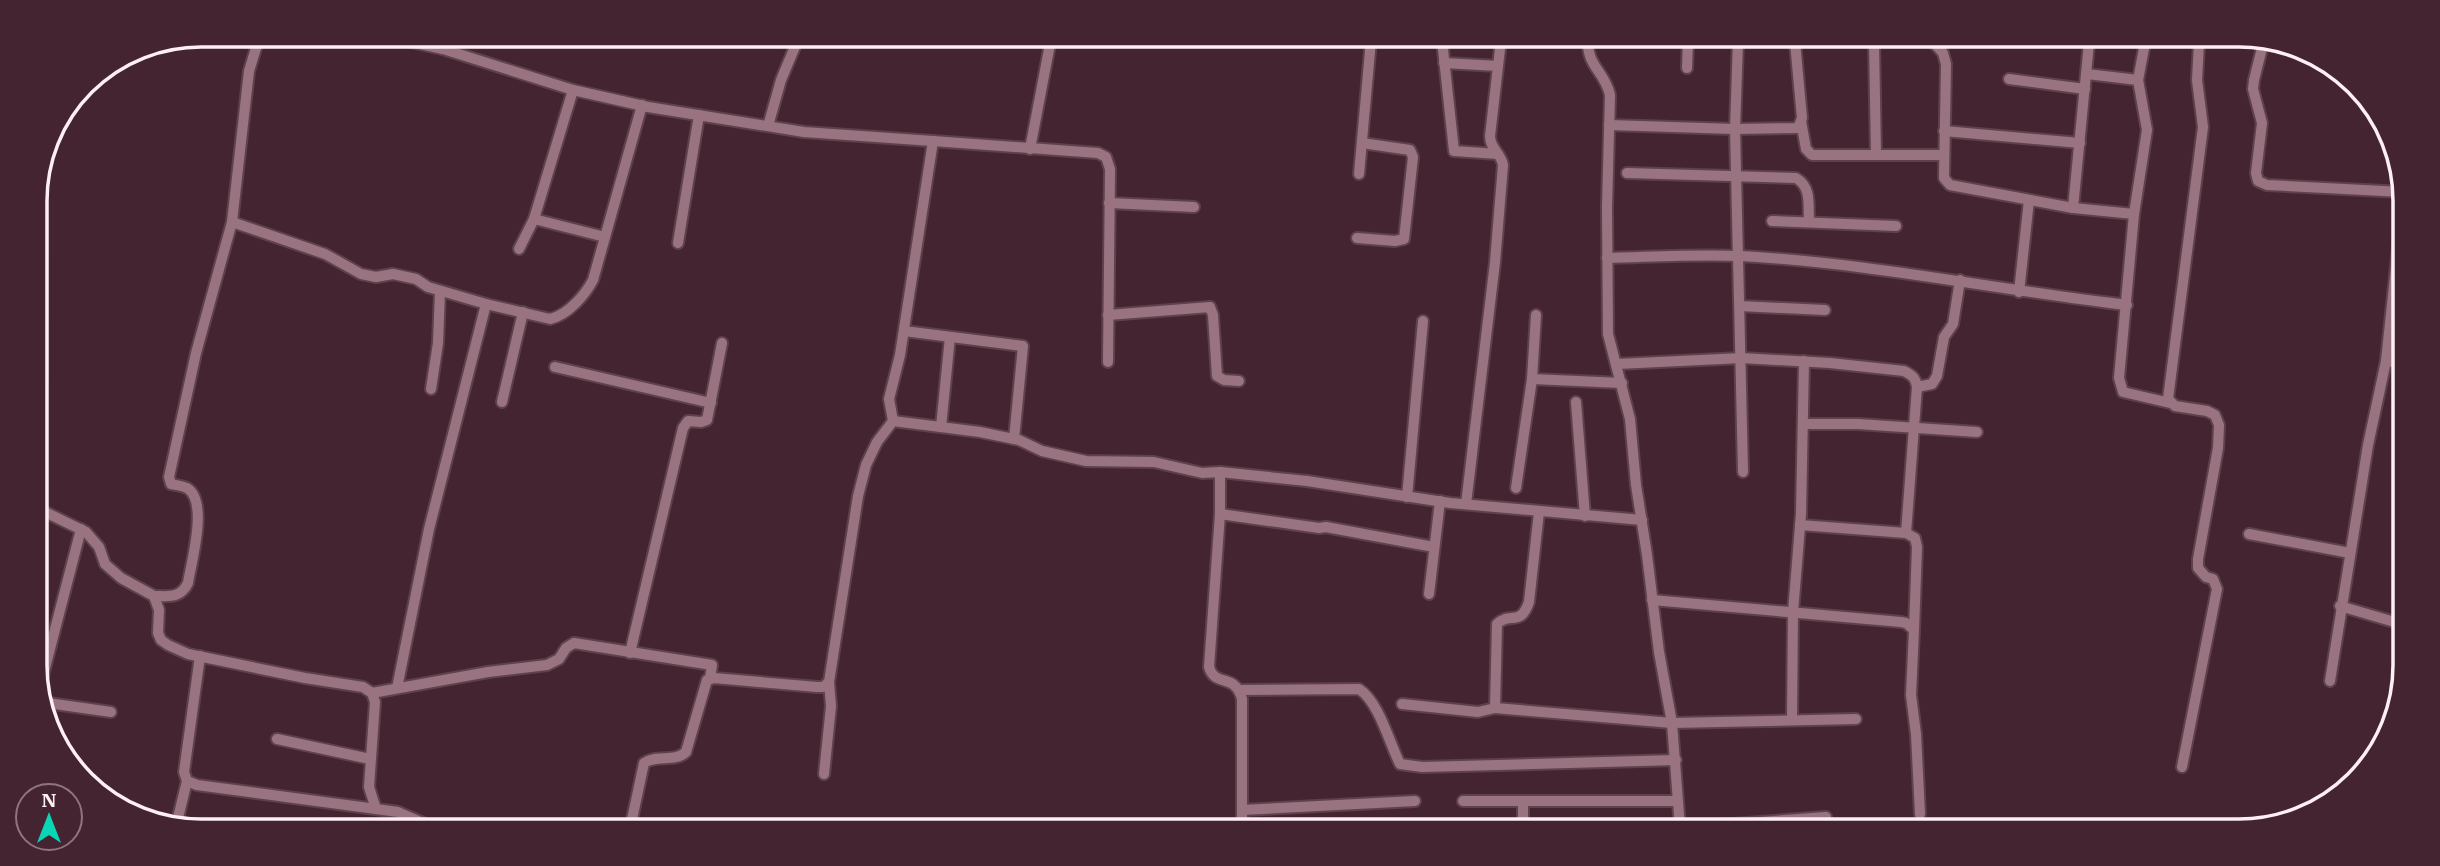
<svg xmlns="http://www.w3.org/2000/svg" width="2440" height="866" font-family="'IBM Plex Serif',serif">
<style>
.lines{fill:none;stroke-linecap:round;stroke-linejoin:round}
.minor-casing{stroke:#5d424e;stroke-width:14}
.minor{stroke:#9a7380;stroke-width:10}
.rim{fill:none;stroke:#fdeff4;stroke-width:3.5}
</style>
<rect width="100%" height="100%" fill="#452431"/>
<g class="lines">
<g class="minor-casing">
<g id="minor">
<path d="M384,36L443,49"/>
<path d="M444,36L443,49L573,90L648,107L804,132L933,141L900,355L889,399L893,421L877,442L866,465L858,496L829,682L823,687H817L714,678L707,680L686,752C674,763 657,754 644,763L631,824"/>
<path d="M1442,40L1454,151L1498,154"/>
<path d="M1588,41C1587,66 1605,72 1610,95L1607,207L1608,334L1630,419L1636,485L1647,555L1659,652L1672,723L1680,828"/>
<path d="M1738,41L1735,129L1743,472"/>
<path d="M1874,42L1876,155"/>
<path d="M1933,42L1943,53L1946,64L1944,178L1950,185L2073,208L2134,214"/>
<path d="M2145,43L2138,80L2147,130L2134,214L2119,378L2123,392L2170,403"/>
<path d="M2263,44L2254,80L2253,89L2262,123L2256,173L2258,181L2267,185L2403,192"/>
<path d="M1444,63L1498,66"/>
<path d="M1687,68L1688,41"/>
<path d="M2087,74L2138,80"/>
<path d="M2009,79L2085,89"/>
<path d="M1801,121L1806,149L1812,155H1944"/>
<path d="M1609,125L1735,129L1798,128L1802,118L1795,42"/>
<path d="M768,126L781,80L799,37"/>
<path d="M1944,131L2080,143"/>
<path d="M933,141L1098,153L1106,157L1110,169L1108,362"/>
<path d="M1030,149L1051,39"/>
<path d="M1627,173L1796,178C1812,187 1808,206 1809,222"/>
<path d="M1359,174L1371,40"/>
<path d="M1109,203L1194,207"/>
<path d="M2073,208L2089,43"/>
<path d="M534,219L605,237"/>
<path d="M1772,221L1896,226"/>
<path d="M232,222L325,254L361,274L376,277L393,274L416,279L428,287L486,304L550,319C568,315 585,295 593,280L642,105"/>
<path d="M1357,238L1395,241L1404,239L1413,157L1410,150L1362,143"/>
<path d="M678,243L699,115"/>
<path d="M519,249L534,219L573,90"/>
<path d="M1607,258C1651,257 1697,254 1741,256C1871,263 1998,290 2127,305"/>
<path d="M2019,292L2029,200"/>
<path d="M1740,306L1825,310"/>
<path d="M1108,315L1210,307L1213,315L1217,376L1224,380L1239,381"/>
<path d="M904,331L1023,346L1014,439"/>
<path d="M2386,361L2401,363"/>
<path d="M1617,364L1742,358L1830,363L1904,371C1912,375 1916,378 1917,387L1906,533"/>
<path d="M555,367L711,403"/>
<path d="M1532,379L1622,383"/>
<path d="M1917,387L1932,384L1937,376L1944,337L1953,324L1960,280"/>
<path d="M431,389L438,343L440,291"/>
<path d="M502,402L523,312"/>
<path d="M1576,402L1585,516"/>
<path d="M893,421L980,432L1019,440L1042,451L1086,461L1154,462L1202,473L1220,472V514L1209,667C1215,688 1235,672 1242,699V827"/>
<path d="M1804,424H1858L1977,432"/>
<path d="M941,427L950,337"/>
<path d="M1220,472L1307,481L1450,503L1642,520"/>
<path d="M1516,488L1532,379L1536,315"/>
<path d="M1407,497L1423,321"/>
<path d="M1466,504L1495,262L1503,165C1501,153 1490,149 1490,136L1501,40"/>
<path d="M37,511H43L86,532L99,547L105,564L121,578L154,596L159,610L158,633L161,640L168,645L188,654L305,678L363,687L372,693L375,702L369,787L376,809L398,812L423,823"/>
<path d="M1220,514L1319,528L1326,527L1434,547"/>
<path d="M1800,525L1906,533L1915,538L1917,547L1914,630"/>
<path d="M2249,534L2350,553"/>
<path d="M1429,594L1440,501"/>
<path d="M154,596C169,596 180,599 188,583C191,563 209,501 187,488C183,486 176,485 171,484L169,477L196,353L232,222L249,71L260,35"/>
<path d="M1652,600L1901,622L1906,623L1914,630L1911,695L1916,734L1920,814"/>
<path d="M2340,606L2398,623"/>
<path d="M630,653L683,428L688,421L701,422L707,420L722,343"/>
<path d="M200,656L184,772L187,781L197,785L376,809"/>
<path d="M2330,681L2368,445L2386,361L2403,201"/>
<path d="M397,688L429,529L486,304"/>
<path d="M1240,690L1359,689C1379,702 1389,742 1400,764L1422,767L1676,760"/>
<path d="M372,693L488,672L547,665L559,659L566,648L574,643L712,665L710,679"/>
<path d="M38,695L81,529"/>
<path d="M41,702L111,712"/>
<path d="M1402,704L1478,712L1495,708L1497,624C1510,611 1520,628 1529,602L1539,512"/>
<path d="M1495,708L1672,723L1856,719"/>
<path d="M1792,720L1793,612L1801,514L1804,361"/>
<path d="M277,739L370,759"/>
<path d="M2182,767L2217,589L2213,579L2206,577L2198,568V559L2218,448L2219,425L2215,415L2207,411L2175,406L2168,399L2203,127L2197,80L2199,43"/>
<path d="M824,774L831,706L829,682"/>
<path d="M1463,801H1523"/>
<path d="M1242,810L1415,801"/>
<path d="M177,822L187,781"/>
<path d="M1352,827L1388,825L1523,828"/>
<path d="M1523,828V801H1677"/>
<path d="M1680,828L1826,817"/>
</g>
</g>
<use href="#minor" class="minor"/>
</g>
<path d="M0 0H2440V866H0ZM201 47H2239A154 154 0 0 1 2393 201V665A154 154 0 0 1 2239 819H201A154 154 0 0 1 47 665V201A154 154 0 0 1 201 47Z" fill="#452431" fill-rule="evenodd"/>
<path class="rim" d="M201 47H2239A154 154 0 0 1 2393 201V665A154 154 0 0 1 2239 819H201A154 154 0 0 1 47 665V201A154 154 0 0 1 201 47Z"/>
<g transform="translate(49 817)"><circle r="33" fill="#452431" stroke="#8f757f" stroke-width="2"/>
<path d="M0-5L12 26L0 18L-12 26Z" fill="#0ad5b5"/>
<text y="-10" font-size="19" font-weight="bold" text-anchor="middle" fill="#fdeff4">N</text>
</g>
</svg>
